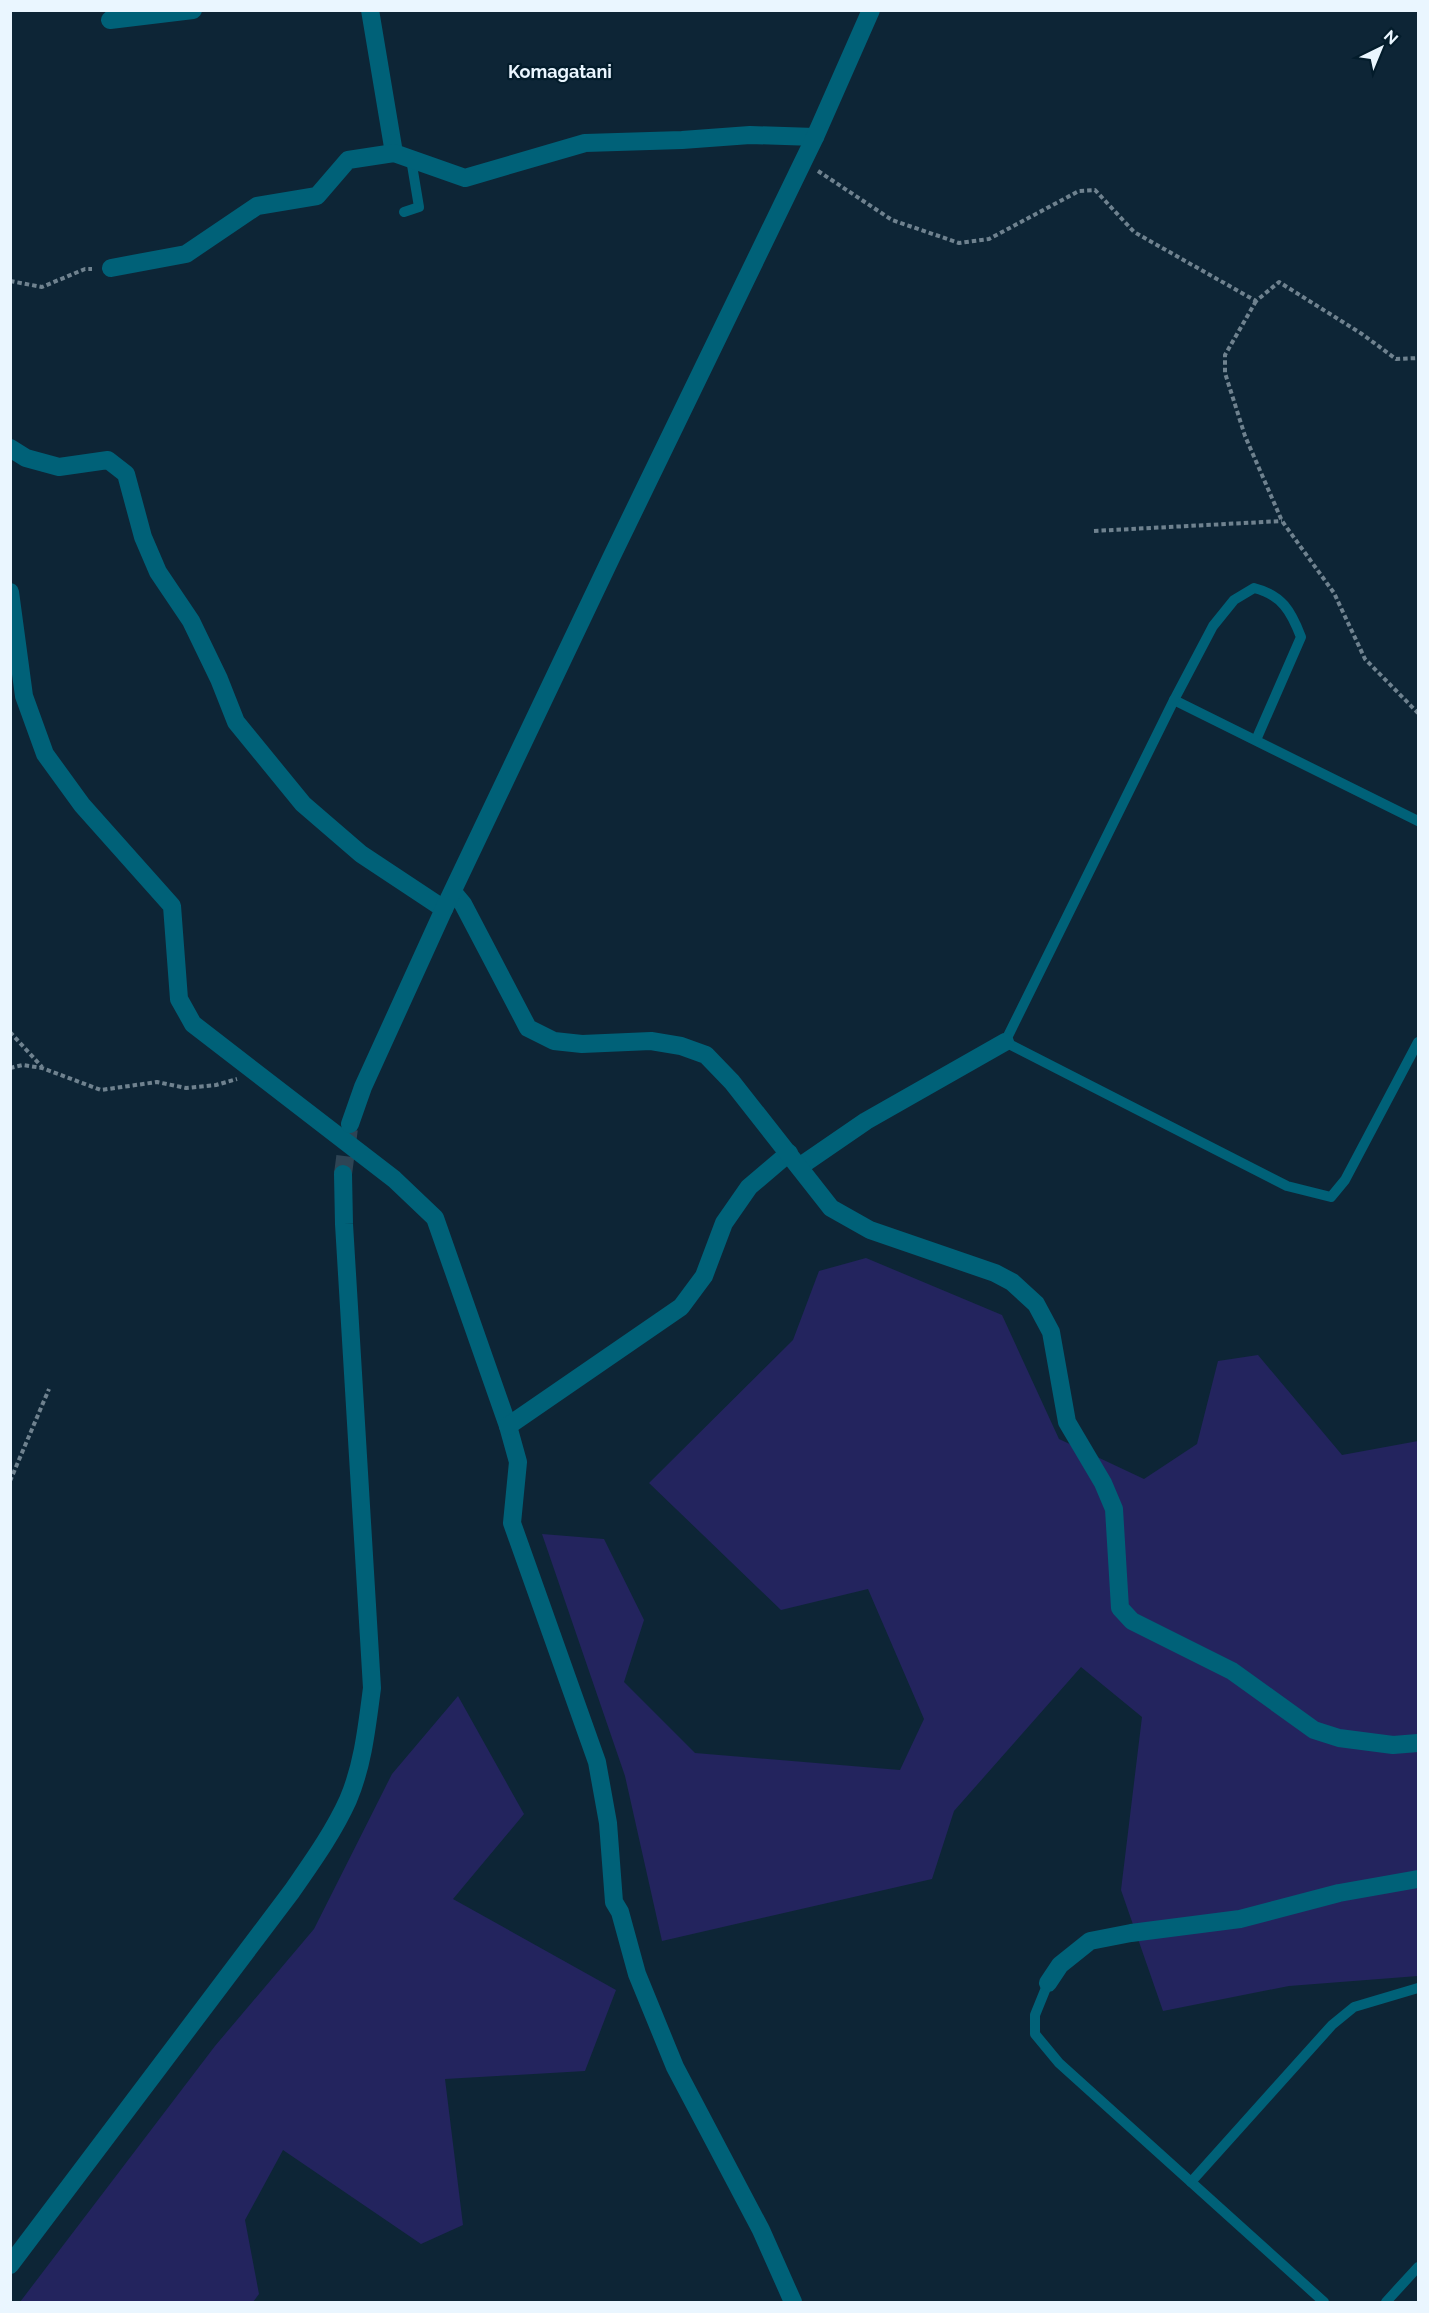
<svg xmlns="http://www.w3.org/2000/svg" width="1429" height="2313" font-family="Raleway,sans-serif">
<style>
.green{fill:#23245e}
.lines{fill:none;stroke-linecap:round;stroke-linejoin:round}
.tertiary-tunnel{stroke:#2e4454;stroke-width:18;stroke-dasharray:18 9;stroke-linecap:butt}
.path{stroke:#6f828f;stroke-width:4;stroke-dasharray:4.5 3;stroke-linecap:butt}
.service{stroke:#006178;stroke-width:10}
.minor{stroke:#006178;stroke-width:18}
.tertiary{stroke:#006178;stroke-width:18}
.labels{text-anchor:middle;stroke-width:4.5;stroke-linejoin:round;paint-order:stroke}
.neighbourhood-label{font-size:18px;font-weight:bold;fill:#eaf6ff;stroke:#031c2b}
</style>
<rect width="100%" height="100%" fill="#0d2536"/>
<g class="green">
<path d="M866,1258L1002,1315L1059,1439L1144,1479L1197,1444L1218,1361L1258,1355L1342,1455L1418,1441V1976L1289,1986L1163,2011L1121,1890L1142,1717L1081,1667L954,1811L932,1879L662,1941L625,1776L542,1534L604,1539L644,1620L624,1682L695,1753L900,1770L924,1719L868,1589L781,1610L649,1483L793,1340L819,1271Z"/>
<path d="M458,1696L524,1814L453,1899L616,1990L585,2071L445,2079L463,2225L421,2244L283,2150L245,2220L259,2294L253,2302H20L215,2046L314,1929L392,1774Z"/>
</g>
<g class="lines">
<path class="tertiary-tunnel" d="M343,1174L349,1128"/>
<g class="path">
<path d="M818,171L892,220L959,243L989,239L1079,191L1095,190L1134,232L1256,301L1279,282L1362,334L1396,359L1418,358"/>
<path d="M10,281L42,287L85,269H92"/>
<path d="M1256,301L1225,355V373L1245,436L1282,521L1334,593L1365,659L1418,713"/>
<path d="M1094,531L1282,521"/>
<path d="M10,1032L42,1067"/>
<path d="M10,1068L23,1065L42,1068L101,1090L157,1082L186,1088L216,1085L237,1079"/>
<path d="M10,1481L49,1389"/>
<path d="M10,1915H12"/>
</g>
<g class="service">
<path d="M404,212L419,207L411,159"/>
<path d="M1174,700L1418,821"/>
<path d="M1256,740L1301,637C1291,611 1282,595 1254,588L1234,600L1213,626L1174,700L1005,1042L1287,1186L1331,1197L1345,1180L1418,1042"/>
<path d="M1048,1983L1035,2015V2034L1059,2063L1324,2302"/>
<path d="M1191,2182L1332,2025L1354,2007L1418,1988"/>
<path d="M1386,2302L1418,2267"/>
</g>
<g class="minor">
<path d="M370,10L394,153"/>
<path d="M110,20L193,10"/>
<path d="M111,268L186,254L257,206L317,196L348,160L394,153L465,178L585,143L682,140L750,135L815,137"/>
<path d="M10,448L26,458L59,467L108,460L126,474L143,537L158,572L191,621L219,679L236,722L303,804L361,854L444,909"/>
<path d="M10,592L24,696L45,754L82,805L172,906L179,999L193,1024L394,1179L435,1218L508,1426L518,1462L512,1523L597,1762L608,1823L614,1902L620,1912L637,1974L675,2067L761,2230L793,2302"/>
<path d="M799,1167L866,1121L1005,1042"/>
<path d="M508,1426L681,1307L704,1276L724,1223L749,1187L789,1153"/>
</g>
<g class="tertiary">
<path d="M453,892L463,904L528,1028L554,1041L582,1044L651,1041L681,1046L706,1055L732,1082L831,1208L870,1230L995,1273L1012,1282L1036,1304L1051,1332L1067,1422L1103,1483L1114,1509L1120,1608L1132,1621L1232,1671L1314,1730L1339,1738L1393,1745L1418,1743"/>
<path d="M350,1124L363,1087L444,909L611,558L815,137L871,10"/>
<path d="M1048,1983L1060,1965L1090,1941L1131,1933L1240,1919L1339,1893L1418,1879"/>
<path d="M10,2265L292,1891C312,1862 333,1833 348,1800C363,1765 367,1726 372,1688L344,1224L343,1174"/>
</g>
</g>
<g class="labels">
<g class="neighbourhood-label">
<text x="560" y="78">Komagatani</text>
</g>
</g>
<rect width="1429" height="2313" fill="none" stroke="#eaf6ff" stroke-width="24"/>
<g transform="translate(1381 48) rotate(43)" stroke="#031c2b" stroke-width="4.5" paint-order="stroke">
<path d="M0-4.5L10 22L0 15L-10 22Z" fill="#eaf6ff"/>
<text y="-9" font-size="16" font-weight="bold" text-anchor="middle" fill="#eaf6ff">N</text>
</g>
</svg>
